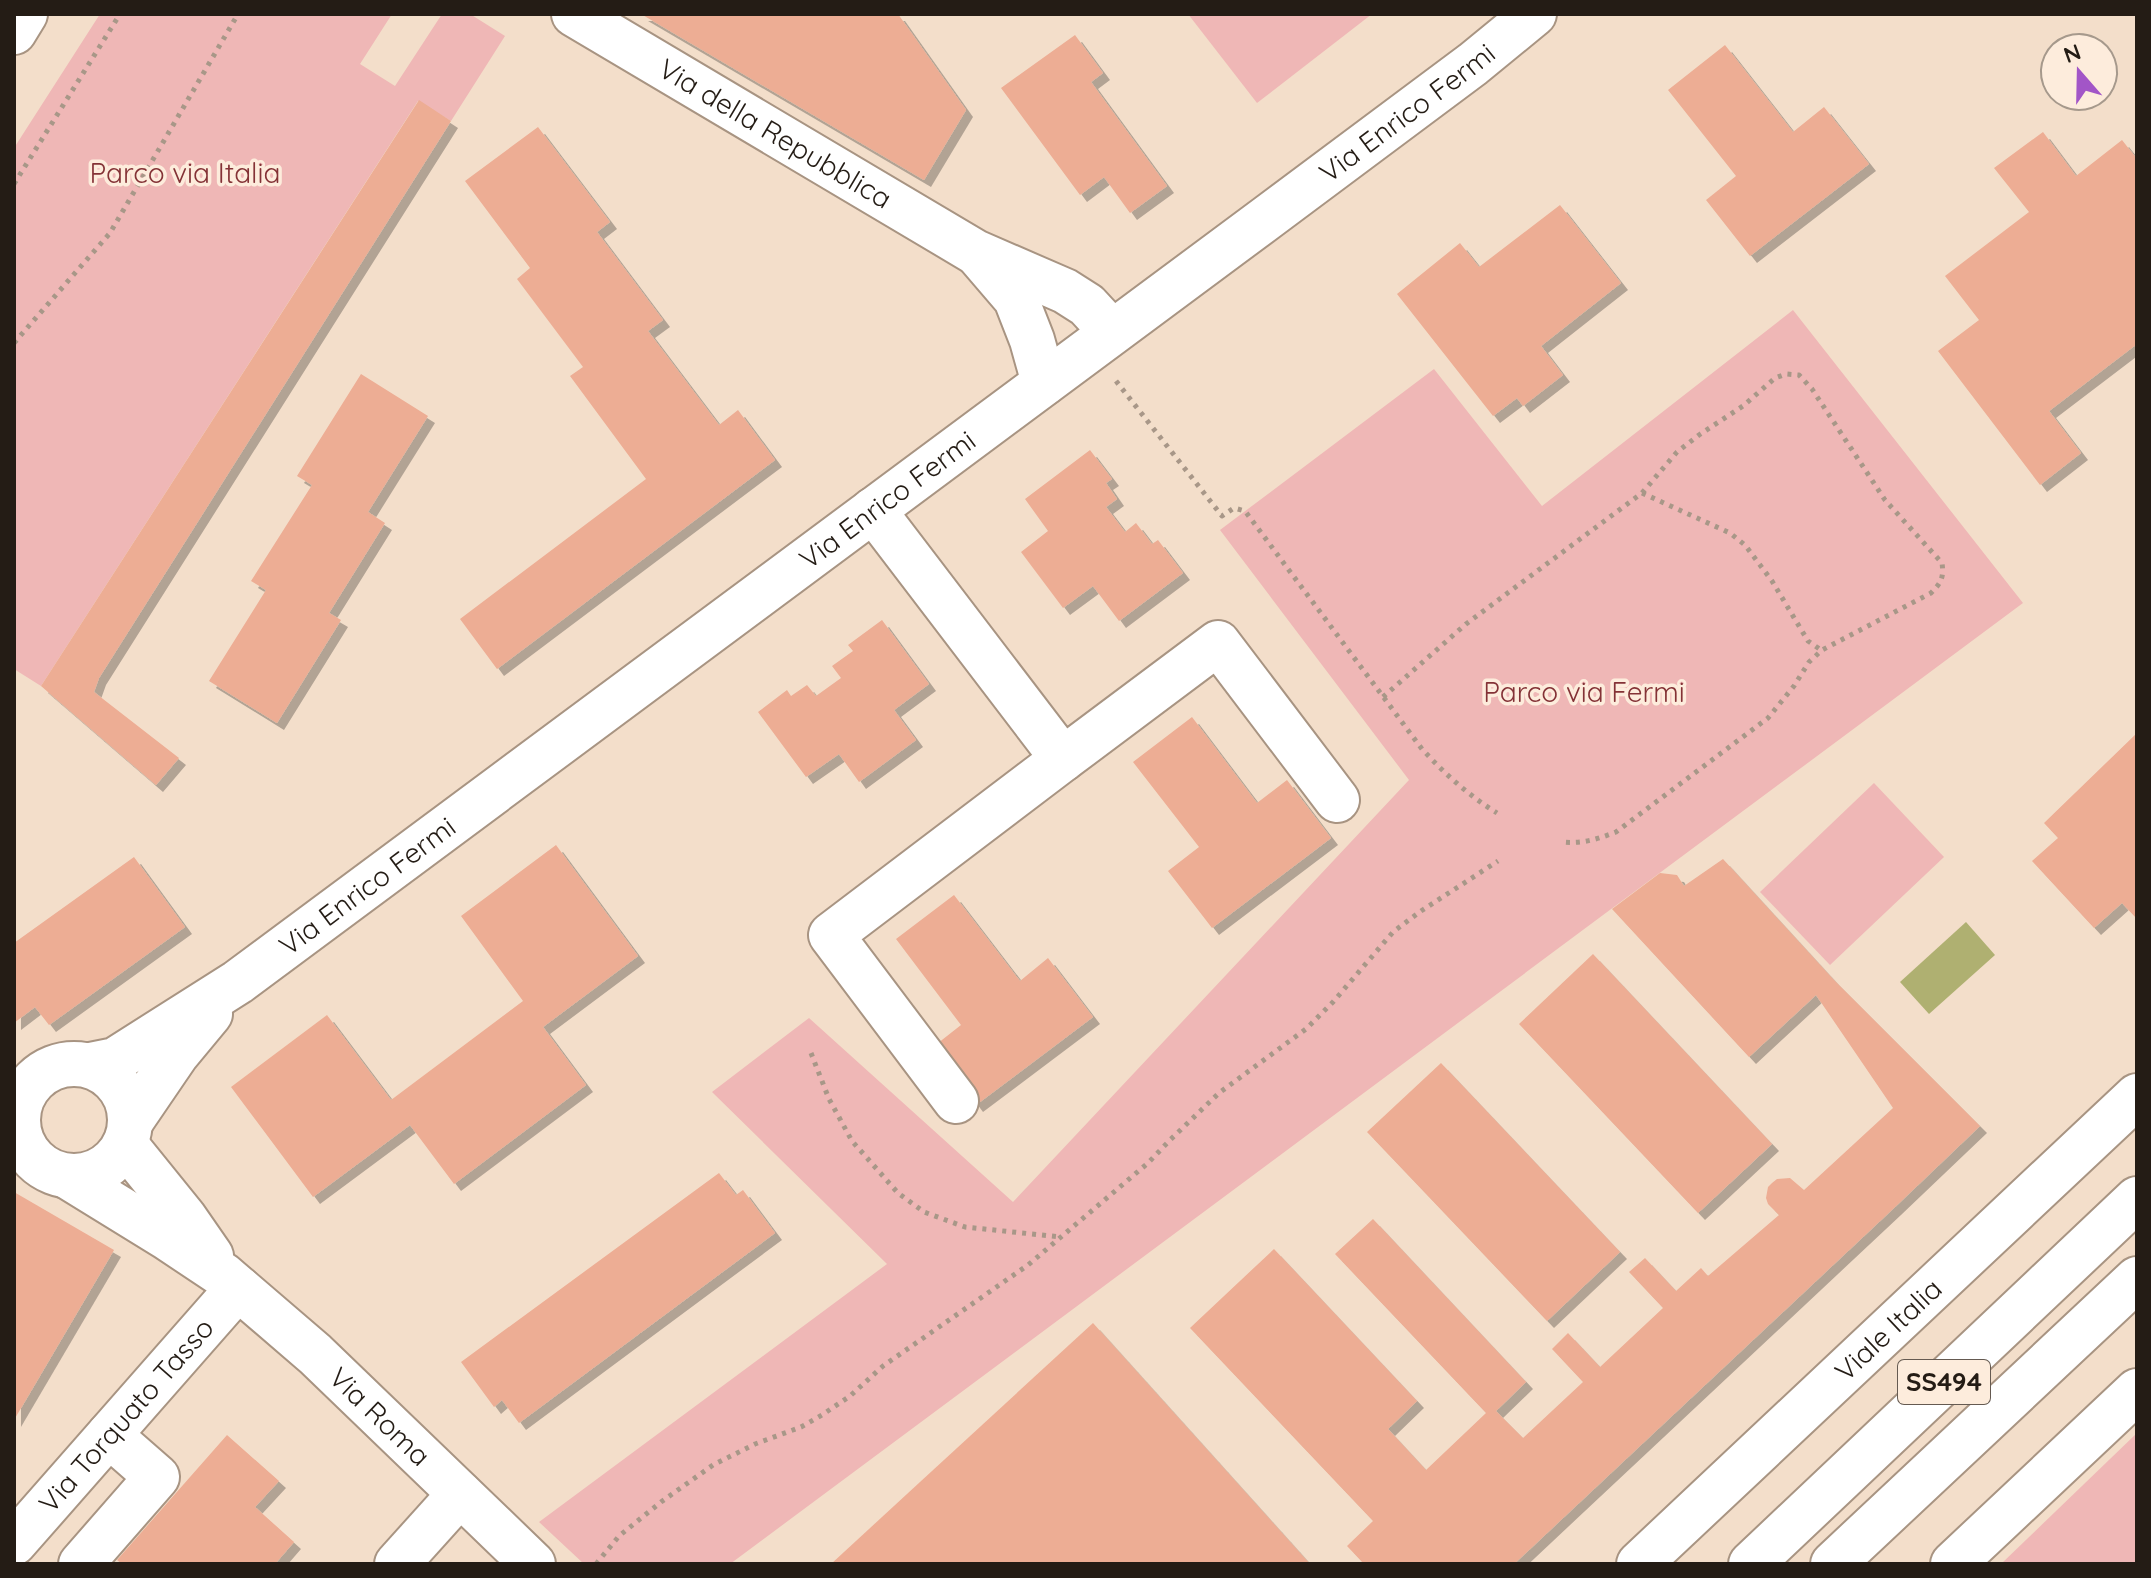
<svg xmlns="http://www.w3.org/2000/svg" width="2151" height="1578" font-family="Quicksand,sans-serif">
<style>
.green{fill:#efb7b6}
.water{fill:#afb071}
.building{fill:#edad94;filter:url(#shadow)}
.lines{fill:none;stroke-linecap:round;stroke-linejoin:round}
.minor-casing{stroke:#a89482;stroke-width:48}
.major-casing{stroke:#a89482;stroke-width:48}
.path{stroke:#a89788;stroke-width:5;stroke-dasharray:4 6;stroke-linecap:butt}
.minor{stroke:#fff;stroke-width:44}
.major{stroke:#fff;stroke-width:44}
.labels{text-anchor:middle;stroke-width:7;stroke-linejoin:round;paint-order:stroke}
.shield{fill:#fdecdc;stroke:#655a51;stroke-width:2}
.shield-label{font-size:26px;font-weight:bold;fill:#241c15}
.street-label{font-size:28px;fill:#241c15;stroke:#fdecdc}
.park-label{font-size:28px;fill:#843236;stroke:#fdecdc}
</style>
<defs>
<filter id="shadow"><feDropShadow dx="7" dy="7" stdDeviation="0" flood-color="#0004"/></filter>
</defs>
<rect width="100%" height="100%" fill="#f3deca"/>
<g class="green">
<path d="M100,14H392L360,64L395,86L442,14H470L505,36L451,121L418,101L41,686L14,669V148Z"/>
<path d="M1188,14H1372L1257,103Z"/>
<path d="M1793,310L2023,603L730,1564H584L539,1522L887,1264L712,1092L809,1018L1013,1202L1409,780L1220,530L1434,369L1542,506Z"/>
<path d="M1874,783L1944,857L1830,965L1760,892Z"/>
<path d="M2137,1433V1564H2001Z"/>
</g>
<path class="water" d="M1966,922L1995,955L1929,1014L1900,982Z"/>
<g class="building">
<path d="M641,14H898L966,110L924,180Z"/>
<path d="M1075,35L1103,73L1091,82L1167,186L1130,213L1104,177L1080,195L1001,88Z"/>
<path d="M1725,45L1793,132L1824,107L1869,164L1750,256L1706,200L1736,176L1668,90Z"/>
<path d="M419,100L451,121L99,678L94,692L179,758L156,785L41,686Z"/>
<path d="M538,127L610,222L597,232L663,320L648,331L719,425L738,410L775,460L497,669L460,619L646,479L570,376L583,367L517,279L530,268L465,181Z"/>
<path d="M2043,132L2076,176L2122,140L2137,159V344L2049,411L2081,453L2040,485L1938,351L1979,320L1945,276L2029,212L1994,168Z"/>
<path d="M1560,205L1621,283L1541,346L1563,375L1523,406L1517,398L1493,416L1397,294L1460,243L1479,267Z"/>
<path d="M361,374L428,416L368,512L385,523L329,613L341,620L277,723L209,681L266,590L251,581L312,485L297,476Z"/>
<path d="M1090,450L1112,479L1106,483L1117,499L1106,507L1125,532L1136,523L1152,544L1158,540L1183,573L1119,621L1093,586L1063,608L1021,552L1048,531L1025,499Z"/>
<path d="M882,620L929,684L894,710L916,740L859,782L839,754L806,777L758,712L787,690L791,696L807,685L816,696L841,678L832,666L853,651L848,645Z"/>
<path d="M1192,717L1257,803L1287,780L1331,838L1212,928L1168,871L1199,847L1133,762Z"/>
<path d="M2137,733V919L2122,903L2094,928L2032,861L2058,838L2044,823Z"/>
<path d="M556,845L638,956L543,1027L586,1085L454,1184L410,1125L313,1197L231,1087L327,1015L391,1100L523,1001L461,916Z"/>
<path d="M134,857L185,927L49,1025L35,1007L14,1023V943Z"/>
<path d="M1723,859L1833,979L1980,1126L1894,1208L1514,1564H1364L1347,1546L1373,1521L1190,1328L1274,1249L1417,1401L1388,1429L1426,1470L1486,1413L1335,1254L1373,1219L1526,1382L1496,1411L1523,1438L1583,1382L1552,1349L1568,1333L1600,1367L1663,1308L1629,1272L1645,1258L1676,1291L1701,1268L1708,1276L1779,1215L1768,1204L1766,1198L1768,1187L1772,1183L1777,1179L1790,1178L1804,1190L1893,1108L1816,995L1749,1057L1612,909L1660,873L1677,875L1684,886Z"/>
<path d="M954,895L1020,981L1048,958L1093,1017L976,1105L933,1047L961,1025L896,939Z"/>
<path d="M1593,954L1772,1144L1698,1213L1519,1024Z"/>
<path d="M1441,1063L1620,1252L1547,1321L1367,1132Z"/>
<path d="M719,1173L736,1195L743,1190L775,1233L519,1423L502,1400L494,1407L461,1362Z"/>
<path d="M14,1192L114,1250L14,1420Z"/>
<path d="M1093,1323L1310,1564H831L920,1482Z"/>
<path d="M227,1435L279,1481L255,1507L294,1542L275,1564H122L117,1560Z"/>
</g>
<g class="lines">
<g class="minor-casing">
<g id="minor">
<path id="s1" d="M574,14L975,252L1065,291L1087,305L1112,332"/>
<path d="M14,32L25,14"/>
<path d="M980,257L1016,299L1032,340L1044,383"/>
<path d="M873,510L1063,759L1218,643L1337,800"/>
<circle cx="74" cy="1120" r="56"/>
<path id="s2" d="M90,1065L115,1060L238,982L1268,217L1473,64L1534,14"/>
<path d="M956,1101L831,935L1063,759"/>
<path d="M131,1121L176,1055L210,1014"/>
<path d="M125,1144L184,1217L211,1256"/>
<path id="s3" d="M67,1176L166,1237L223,1275L315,1354L533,1564"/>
<path id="s4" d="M14,1543L238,1288"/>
<path d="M81,1564L157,1477L109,1435"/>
<path d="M397,1564L460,1494"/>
<path id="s5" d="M1639,1564L2137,1096"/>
<path d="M1953,1564L2137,1391"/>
</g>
</g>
<g class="major-casing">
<g id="major">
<path d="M1751,1564L2137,1199"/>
<path d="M1833,1564L2137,1279"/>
</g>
</g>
<g class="path">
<path d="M14,184L120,14"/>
<path d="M14,343L110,233L238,14"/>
<path d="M1116,381L1222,516L1234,508L1245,511L1422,749C1445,774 1468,795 1497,813"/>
<path d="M1642,493L1730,533L1745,545L1772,581L1808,641L1821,650"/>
<path d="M1383,697L1466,624L1642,493L1677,452L1699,435L1743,406L1775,378L1786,374L1799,375L1812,389L1885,500L1942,563C1944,578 1941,583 1931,593L1822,650L1809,662L1794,686L1768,718L1616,832C1598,839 1582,844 1563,842"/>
<path d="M811,1053L829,1099L852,1141L898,1193L924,1212L965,1227L1061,1237"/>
<path d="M596,1564L619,1536L661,1502L713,1465L755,1444L801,1427L822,1415L850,1396L883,1366L1028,1265L1148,1163L1170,1140L1219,1093L1306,1029L1333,1002L1393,932L1421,911L1498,861"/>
</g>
<use href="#minor" class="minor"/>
<use href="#major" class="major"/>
</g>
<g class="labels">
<rect class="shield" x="1898" y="1360" width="92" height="44" rx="6"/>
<g class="shield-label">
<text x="1944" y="1391">SS494</text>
</g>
<g class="street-label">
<text dy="10" stroke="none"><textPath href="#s2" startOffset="1628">Via Enrico Fermi</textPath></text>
<text dy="10" stroke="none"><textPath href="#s1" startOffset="234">Via della Repubblica</textPath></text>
<text dy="10" stroke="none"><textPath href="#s2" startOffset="980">Via Enrico Fermi</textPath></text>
<text dy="10" stroke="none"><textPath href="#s2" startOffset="332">Via Enrico Fermi</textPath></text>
<text dy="10" stroke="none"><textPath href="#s5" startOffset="342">Viale Italia</textPath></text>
<text dy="10" stroke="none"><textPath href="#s4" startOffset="170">Via Torquato Tasso</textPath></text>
<text dy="10" stroke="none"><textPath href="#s3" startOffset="396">Via Roma</textPath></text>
</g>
<g class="park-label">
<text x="185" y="183">Parco via Italia</text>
<text x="1584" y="702">Parco via Fermi</text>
</g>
</g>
<rect width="2151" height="1578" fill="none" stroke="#241c15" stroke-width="32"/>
<g transform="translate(2079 72) rotate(340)"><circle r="38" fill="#fdecdc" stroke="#a6998c" stroke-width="2"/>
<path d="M0-6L14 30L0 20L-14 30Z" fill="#a255c7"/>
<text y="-12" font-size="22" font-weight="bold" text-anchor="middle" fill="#241c15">N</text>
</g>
</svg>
